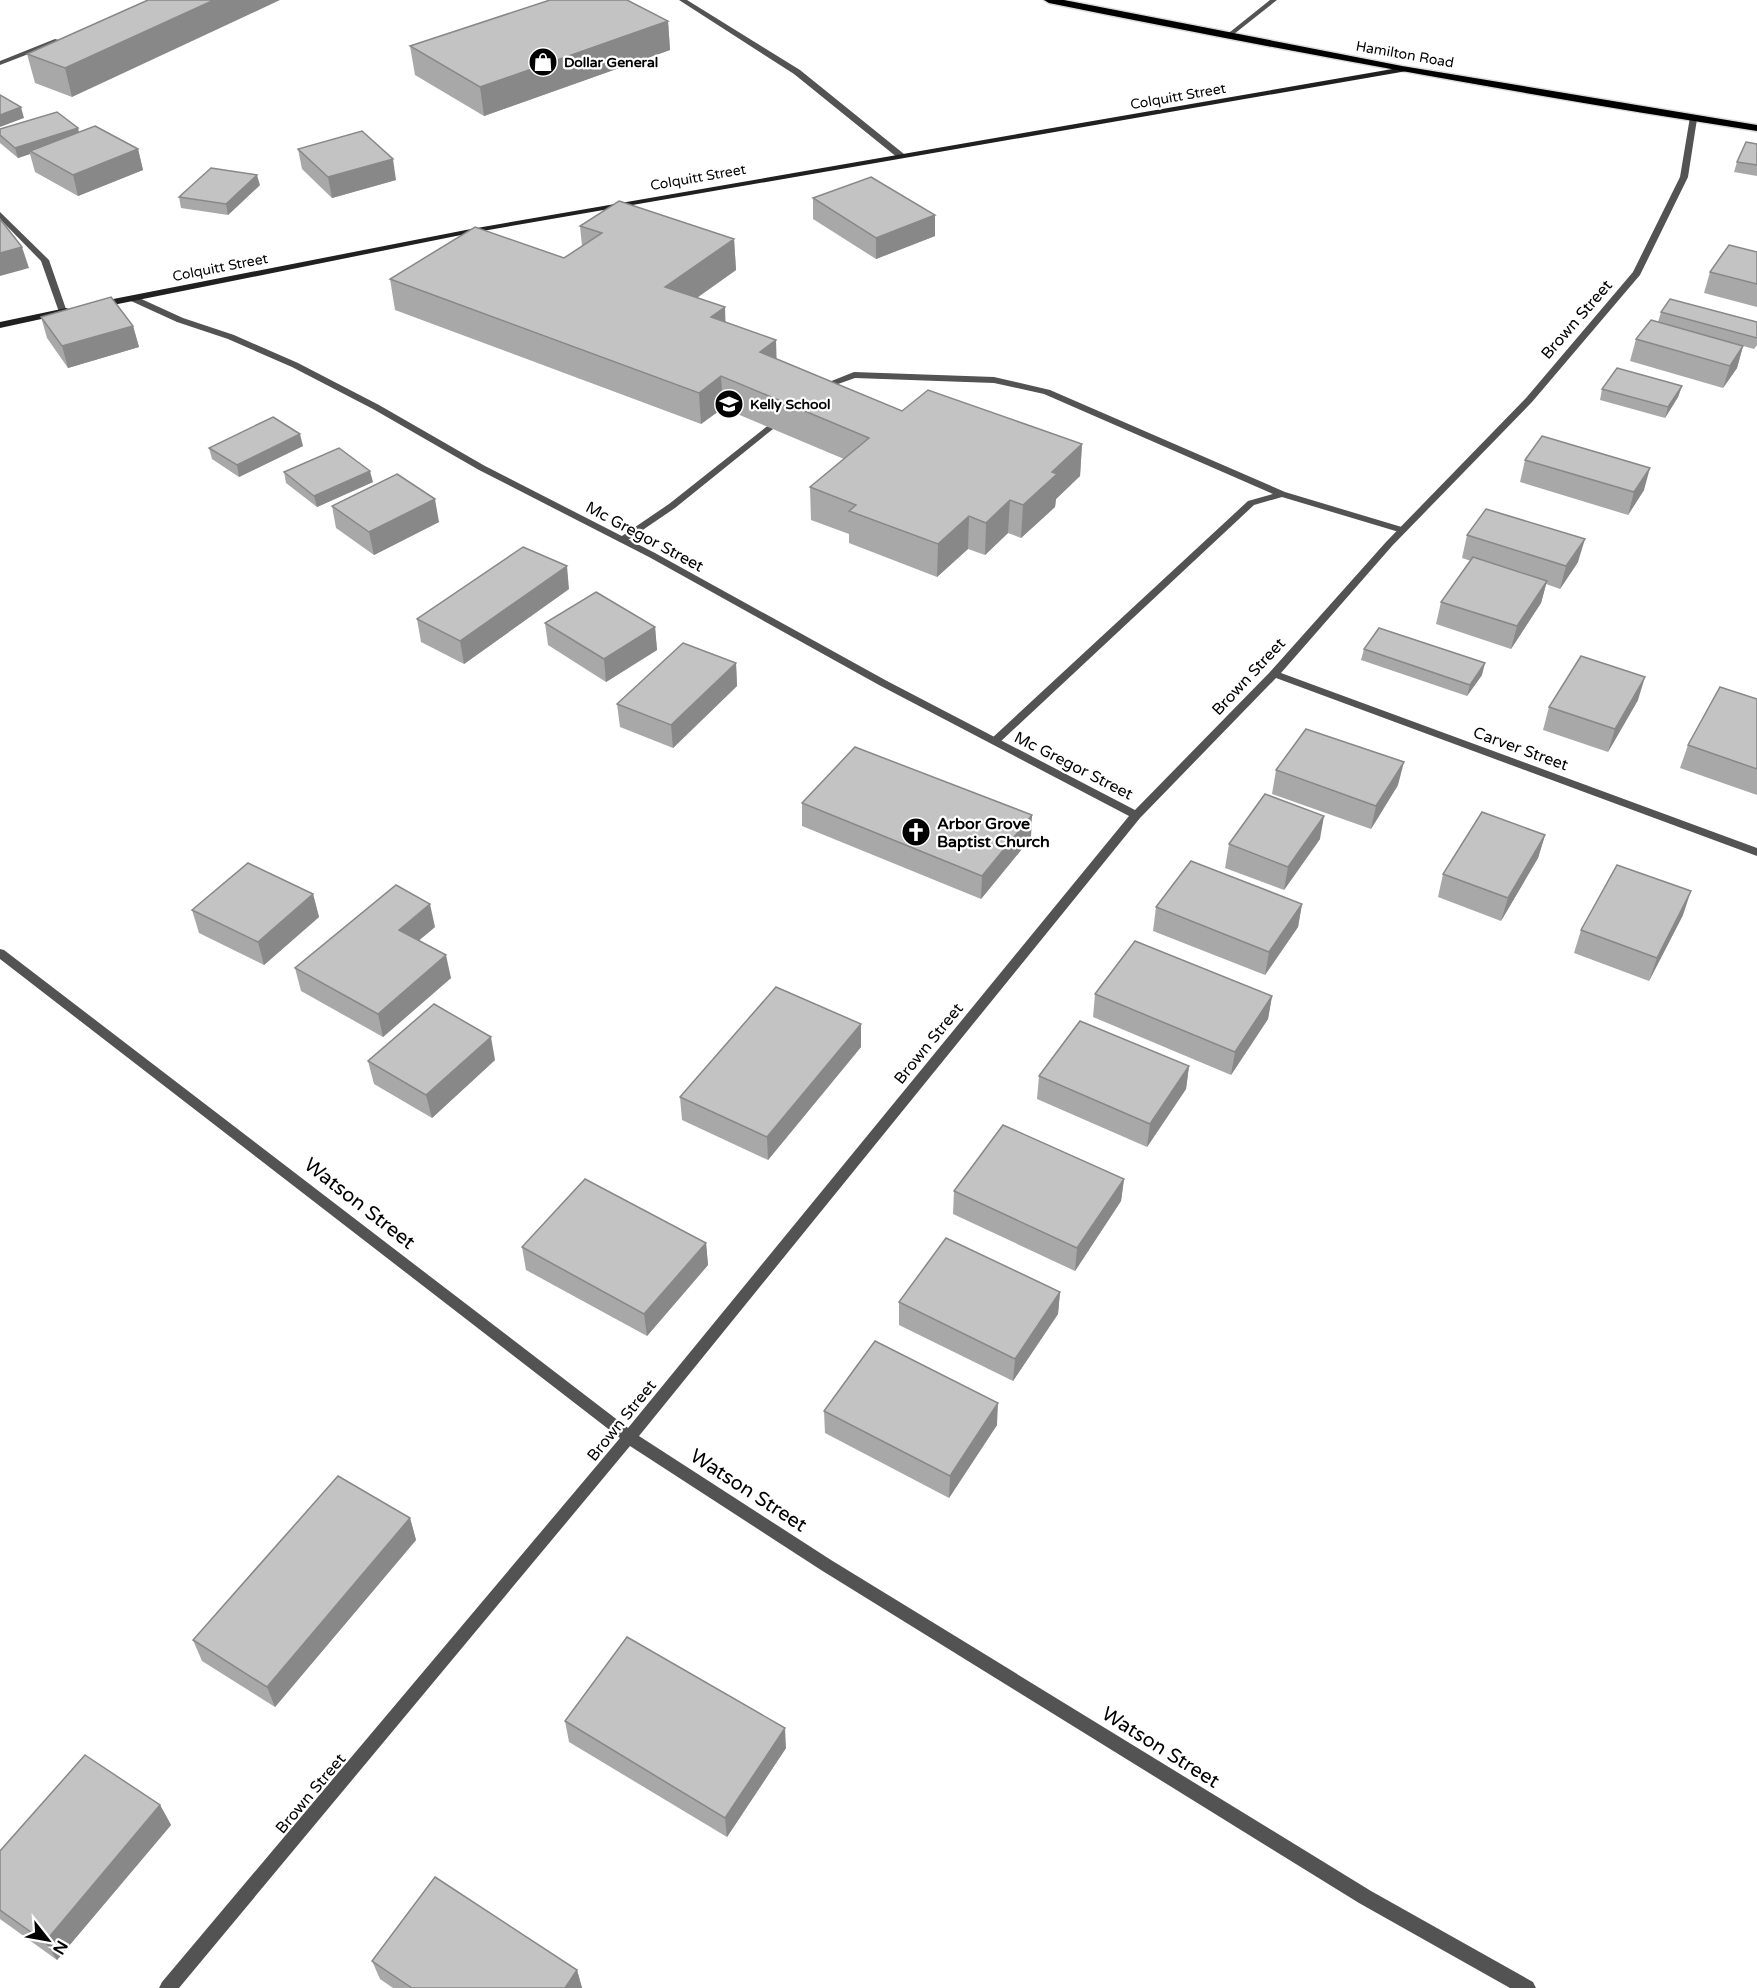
<svg xmlns="http://www.w3.org/2000/svg" width="1757" height="1988" font-family="'Varela Round',sans-serif">
<style>
.lines{fill:none;stroke-linecap:round;stroke-linejoin:round}
.highway-casing{stroke:#dbdbdb;stroke-width:3}
.lane{fill:#535353;fill-rule:evenodd}
.street{fill:#535353;fill-rule:evenodd}
.secondary{fill:#202020;fill-rule:evenodd}
.highway{fill:#000;fill-rule:evenodd}
.wall{fill:#a8a8a8}
.shaded-wall{fill:#888}
.building{fill:#c3c3c3;stroke:#888;stroke-width:1.5}
.labels{text-anchor:middle;stroke-width:4.5;stroke-linejoin:round;paint-order:stroke}
.far-street-label{font-size:14px;fill:#000;stroke:#fff}
.far-poi-label{font-size:14px;font-weight:bold;fill:#000;stroke:#fff;text-anchor:start}
.street-label{font-size:16px;fill:#000;stroke:#fff}
.poi-label{font-size:16px;font-weight:bold;fill:#000;stroke:#fff;text-anchor:start}
.near-street-label{font-size:20px;fill:#000;stroke:#fff}
</style>
<rect width="100%" height="100%" fill="#fff"/>
<g class="lines">
<g class="highway-casing">
<path id="highway" d="M1044,0H1064L1402,66L1757,125V131C1520,94 1284,51 1049,3Z"/>
</g>
<g class="lane">
<path d="M679,0H687L800,70L904,154V158H898L794,74Z"/>
<path d="M55,39L62,41L0,65V61Z"/>
<path d="M854,372L994,377L1050,390L1285,492L1405,528L1407,530L1405,532H1399L1282,497L1254,505L999,743H991L990,741L991,739L1248,501L1273,494L1044,394L994,383L855,378L821,390H815L814,388Z"/>
<path d="M770,424L775,427L773,429L675,508L625,542H619V538L669,504Z"/>
</g>
<g class="street">
<path d="M1270,0H1277L1229,38H1225V36Z"/>
<path d="M1690,117L1697,119L1688,177L1640,275L1532,402L1392,546L1281,673L1757,848V856L1276,678L1140,818L639,1436L831,1560L1371,1891L1533,1982L1536,1988H1510L1359,1903L821,1570L630,1446L179,1988H159L162,1982L620,1438L0,959V949L4,950L628,1428L1129,816L879,685L649,557L479,470L373,409L292,367L228,339L177,322L131,301V297H137L183,318L234,335L298,363L379,405L485,466L655,553L887,681L1135,810L1270,672L1386,542L1526,398L1633,272L1680,177Z"/>
<path d="M0,212L49,260L67,312L66,314L59,312L41,261L0,219Z"/>
</g>
<g class="secondary">
<path d="M1404,67L1408,69L1407,71L471,233L98,308L94,305L98,302L471,229Z"/>
<path d="M66,308L69,309V313L0,328V322Z"/>
</g>
<use href="#highway" class="highway"/>
</g>
<g class="wall">
<path d="M148,0L72,97L35,83L27,54Z"/>
<path d="M668,21L670,50L484,116L415,75L410,46Z"/>
<path d="M78,128L79,132L138,149L143,170L78,196L35,172L30,154L18,158L0,143V129Z"/>
<path d="M1757,144V176L1734,172L1737,162Z"/>
<path d="M298,149L396,180L332,198L302,169Z"/>
<path d="M260,185L228,215L181,208L179,197Z"/>
<path d="M813,198L935,236L876,259L813,219Z"/>
<path d="M580,226L734,239L736,270L697,298L725,322L776,359L902,411L1082,444L1080,476L1056,499L1055,507L1021,538L1008,533L985,555L968,549L937,577L849,543V534L811,520L810,487L844,459L723,408L701,424L395,310L390,279L564,258L582,246Z"/>
<path d="M1757,252V307L1704,293L1710,272Z"/>
<path d="M1661,312L1757,322V345L1754,349L1743,346L1737,368L1723,388L1630,361L1636,339L1658,322Z"/>
<path d="M41,317L133,326L139,347L68,368L47,338Z"/>
<path d="M1682,386L1678,397L1665,418L1600,400L1602,389Z"/>
<path d="M303,446L239,477L212,459L209,448Z"/>
<path d="M1525,460L1644,490L1628,515L1520,482Z"/>
<path d="M284,472L373,482L317,507L286,483Z"/>
<path d="M332,506L439,522L374,555L336,528Z"/>
<path d="M1467,535L1578,562L1560,589L1546,584L1541,603L1511,649L1436,624L1441,602L1471,561L1462,558Z"/>
<path d="M569,589L464,664L421,642L417,619Z"/>
<path d="M545,623L655,627L657,650L606,682L548,645Z"/>
<path d="M1364,649L1482,675L1467,696L1361,660Z"/>
<path d="M736,663L737,686L673,748L620,727L617,704Z"/>
<path d="M1757,699V795L1680,768L1688,745Z"/>
<path d="M1638,700L1608,752L1543,730L1549,707Z"/>
<path d="M1276,770L1398,785L1371,829L1272,794Z"/>
<path d="M802,803L1031,838L981,899L802,826Z"/>
<path d="M1545,835L1538,858L1501,921L1438,897L1443,874Z"/>
<path d="M1320,839L1284,890L1225,868L1229,844Z"/>
<path d="M313,894L319,917L264,965L199,933L192,910Z"/>
<path d="M1302,904L1298,927L1265,975L1153,931L1156,907Z"/>
<path d="M1683,915L1649,981L1574,953L1581,930Z"/>
<path d="M435,927L419,940L451,978L383,1037L301,991L295,968Z"/>
<path d="M1095,994L1272,996L1268,1019L1231,1075L1093,1017Z"/>
<path d="M861,1024V1047L768,1160L682,1120L680,1097Z"/>
<path d="M495,1060L432,1118L374,1084L368,1061Z"/>
<path d="M1189,1066L1186,1089L1147,1147L1037,1099L1039,1076Z"/>
<path d="M1124,1179L1121,1201L1075,1271L953,1214L954,1191Z"/>
<path d="M706,1243L708,1265L647,1336L526,1270L522,1247Z"/>
<path d="M1060,1292L1058,1314L1013,1381L899,1325V1302Z"/>
<path d="M824,1411L997,1425L949,1498L825,1433Z"/>
<path d="M410,1518L416,1540L275,1707L202,1661L193,1640Z"/>
<path d="M565,1721L786,1748L727,1837L569,1742Z"/>
<path d="M160,1805L171,1825L57,1960L0,1919V1851Z"/>
<path d="M372,1961L577,1970L582,1988H393L380,1979Z"/>
</g>
<g class="shaded-wall">
<path d="M214,0H280L72,97L65,68Z"/>
<path d="M668,21L670,50L484,116L480,87Z"/>
<path d="M21,107L24,118L0,127V115Z"/>
<path d="M78,128L80,139L30,151V154L18,158L15,148Z"/>
<path d="M138,149L143,170L78,196L73,175Z"/>
<path d="M393,159L396,180L332,198L328,177Z"/>
<path d="M257,175L260,185L228,215L226,204Z"/>
<path d="M935,215V236L876,259V238Z"/>
<path d="M734,239L736,270L668,318L665,287Z"/>
<path d="M22,247L29,268L0,276V253Z"/>
<path d="M725,307L726,338L711,317Z"/>
<path d="M133,326L139,347L68,368L62,346Z"/>
<path d="M776,340L777,371L760,352Z"/>
<path d="M1743,346L1737,368L1723,388L1730,366Z"/>
<path d="M721,376L723,408L701,424L699,393Z"/>
<path d="M1682,386L1678,397L1665,418L1668,407Z"/>
<path d="M300,434L303,446L239,477L237,465Z"/>
<path d="M1082,444L1080,476L1056,499L1055,507L1021,538L1023,505L1052,472Z"/>
<path d="M1650,468L1644,490L1628,515L1634,492Z"/>
<path d="M370,471L373,482L317,507L314,496Z"/>
<path d="M435,499L439,522L374,555L369,532Z"/>
<path d="M1010,500L1008,533L985,555L986,523Z"/>
<path d="M969,516L968,549L937,577L938,544Z"/>
<path d="M1585,539L1578,562L1560,589L1566,566Z"/>
<path d="M567,566L569,589L464,664L460,641Z"/>
<path d="M1547,581L1541,603L1511,649L1517,626Z"/>
<path d="M655,627L657,650L606,682L604,659Z"/>
<path d="M736,663L737,686L673,748L671,725Z"/>
<path d="M1485,663L1482,675L1467,696L1470,685Z"/>
<path d="M1645,677L1638,700L1608,752L1615,729Z"/>
<path d="M1404,762L1398,785L1371,829L1376,806Z"/>
<path d="M1032,815L1031,838L981,899L982,876Z"/>
<path d="M1324,816L1320,839L1284,890L1288,867Z"/>
<path d="M1545,835L1538,858L1501,921L1508,898Z"/>
<path d="M1691,891L1683,915L1649,981L1657,958Z"/>
<path d="M313,894L319,917L264,965L258,942Z"/>
<path d="M430,904L435,927L404,953L399,930Z"/>
<path d="M1302,904L1298,927L1265,975L1269,952Z"/>
<path d="M446,955L451,978L383,1037L378,1014Z"/>
<path d="M1272,996L1268,1019L1231,1075L1235,1052Z"/>
<path d="M861,1024V1047L768,1160L767,1137Z"/>
<path d="M491,1037L495,1060L432,1118L426,1095Z"/>
<path d="M1189,1066L1186,1089L1147,1147L1150,1124Z"/>
<path d="M1124,1179L1121,1201L1075,1271L1077,1248Z"/>
<path d="M706,1243L708,1265L647,1336L644,1314Z"/>
<path d="M1060,1292L1058,1314L1013,1381L1015,1359Z"/>
<path d="M998,1403L997,1425L949,1498L950,1476Z"/>
<path d="M410,1518L416,1540L275,1707L267,1687Z"/>
<path d="M785,1728L786,1748L727,1837L725,1818Z"/>
<path d="M160,1805L171,1825L57,1960L45,1942Z"/>
<path d="M577,1970L582,1988H565Z"/>
</g>
<g class="building">
<path d="M148,0H214L65,68L27,54Z"/>
<path d="M550,0H627L668,21L480,87L410,46Z"/>
<path d="M0,95L21,107L0,115Z"/>
<path d="M57,112L78,128L15,148L0,135V129Z"/>
<path d="M95,126L138,149L73,175L30,151Z"/>
<path d="M362,131L393,159L328,177L298,149Z"/>
<path d="M1746,142L1757,144V165L1737,162Z"/>
<path d="M211,168L257,175L226,204L179,197Z"/>
<path d="M871,177L935,215L876,238L813,198Z"/>
<path d="M619,201L734,239L665,287L725,307L711,317L776,340L760,352L902,411L928,390L1082,444L1052,472L1057,474L1023,505L1010,500L986,523L969,516L938,544L849,511L856,505L810,487L869,438L721,376L699,393L390,279L475,227L564,258L602,233L580,226Z"/>
<path d="M0,219L22,247L0,253Z"/>
<path d="M1729,245L1757,252V284L1710,272Z"/>
<path d="M111,297L133,326L62,346L41,317Z"/>
<path d="M1670,299L1757,322V338L1661,312Z"/>
<path d="M1651,320L1743,346L1730,366L1636,339Z"/>
<path d="M1617,368L1682,386L1668,407L1602,389Z"/>
<path d="M273,417L300,434L237,465L209,448Z"/>
<path d="M1542,436L1650,468L1634,492L1525,460Z"/>
<path d="M339,448L370,471L314,496L284,472Z"/>
<path d="M397,474L435,499L369,532L332,506Z"/>
<path d="M1486,509L1585,539L1566,566L1467,535Z"/>
<path d="M523,547L567,566L460,641L417,619Z"/>
<path d="M1473,557L1547,581L1517,626L1441,602Z"/>
<path d="M596,592L655,627L604,659L545,623Z"/>
<path d="M1379,628L1485,663L1470,685L1364,649Z"/>
<path d="M683,643L736,663L671,725L617,704Z"/>
<path d="M1581,656L1645,677L1615,729L1549,707Z"/>
<path d="M1720,687L1757,699V769L1688,745Z"/>
<path d="M1306,729L1404,762L1376,806L1276,770Z"/>
<path d="M855,747L1032,815L982,876L802,803Z"/>
<path d="M1265,794L1324,816L1288,867L1229,844Z"/>
<path d="M1482,812L1545,835L1508,898L1443,874Z"/>
<path d="M1191,861L1302,904L1269,952L1156,907Z"/>
<path d="M248,863L313,894L258,942L192,910Z"/>
<path d="M1617,865L1691,891L1657,958L1581,930Z"/>
<path d="M396,885L430,904L399,930L446,955L378,1014L295,968Z"/>
<path d="M1135,941L1272,996L1235,1052L1095,994Z"/>
<path d="M776,987L861,1024L767,1137L680,1097Z"/>
<path d="M434,1004L491,1037L426,1095L368,1061Z"/>
<path d="M1080,1021L1189,1066L1150,1124L1039,1076Z"/>
<path d="M1003,1125L1124,1179L1077,1248L954,1191Z"/>
<path d="M585,1179L706,1243L644,1314L522,1247Z"/>
<path d="M946,1238L1060,1292L1015,1359L899,1302Z"/>
<path d="M875,1341L998,1403L950,1476L824,1411Z"/>
<path d="M338,1476L410,1518L267,1687L193,1640Z"/>
<path d="M627,1637L785,1728L725,1818L565,1721Z"/>
<path d="M85,1755L160,1805L45,1942L0,1910V1851Z"/>
<path d="M435,1877L577,1970L565,1988H412L372,1961Z"/>
</g>
<defs>
<g id="shop-disc" transform="scale(1.5)"><circle r="9.5" fill="#000" stroke="#fff"/><path d="M-5-2.5h2.3a2.7 3.5 0 0 1 5.4 0H5L5.5 6h-11ZM-1.5-2.5h3a1.5 2.3 0 0 0-3 0Z" fill="#fff"/></g>
<g id="school-disc" transform="scale(1.5)"><circle r="9.5" fill="#000" stroke="#fff"/><path d="M0-5L7-2L0 1L-7-2ZM-4 1L0 2.5L4 1V4Q0 6-4 4Z" fill="#fff"/></g>
<g id="church-disc" transform="scale(1.5)"><circle r="9.5" fill="#000" stroke="#fff"/><path d="M-1.2-6h2.4v3.5h3.3v2.4h-3.3V6h-2.4V-.1h-3.3v-2.4h3.3Z" fill="#fff"/></g>
</defs>
<g fill-rule="evenodd">
<use href="#shop-disc" x="543" y="62"/>
<use href="#school-disc" x="729" y="404"/>
<use href="#church-disc" x="916" y="832"/>
</g>
<g class="labels">
<g class="far-street-label">
<text transform="translate(1405 54) rotate(10)" y="5">Hamilton Road</text>
<text transform="translate(1178 96) rotate(-10)" y="5">Colquitt Street</text>
<text transform="translate(698 177) rotate(-10)" y="5">Colquitt Street</text>
<text transform="translate(220 267) rotate(-11)" y="5">Colquitt Street</text>
</g>
<g class="far-poi-label">
<text x="564" y="67">Dollar General</text>
<text x="750" y="409">Kelly School</text>
</g>
<g class="street-label">
<text transform="translate(1576 319) rotate(-49)" y="6">Brown Street</text>
<text transform="translate(645 536) rotate(28)" y="6">Mc Gregor Street</text>
<text transform="translate(1248 676) rotate(-47)" y="6">Brown Street</text>
<text transform="translate(1521 748) rotate(20)" y="6">Carver Street</text>
<text transform="translate(1074 765) rotate(27)" y="6">Mc Gregor Street</text>
<text transform="translate(928 1043) rotate(-51)" y="6">Brown Street</text>
<text transform="translate(621 1420) rotate(-51)" y="6">Brown Street</text>
<text transform="translate(310 1793) rotate(-50)" y="6">Brown Street</text>
</g>
<g class="poi-label">
<text x="937" y="829">Arbor Grove<tspan x="937" dy="18">Baptist Church</tspan></text>
</g>
<g class="near-street-label">
<text transform="translate(360 1203) rotate(38)" y="7">Watson Street</text>
<text transform="translate(749 1490) rotate(33)" y="7">Watson Street</text>
<text transform="translate(1161 1747) rotate(32)" y="7">Watson Street</text>
</g>
</g>
<g transform="translate(48 1940) rotate(121)" stroke="#ffffff" stroke-width="4.5" paint-order="stroke">
<path d="M0-4.5L10 22L0 15L-10 22Z" fill="#000000"/>
<text y="-9" font-size="16" font-weight="bold" text-anchor="middle" fill="#000000">N</text>
</g>
</svg>
